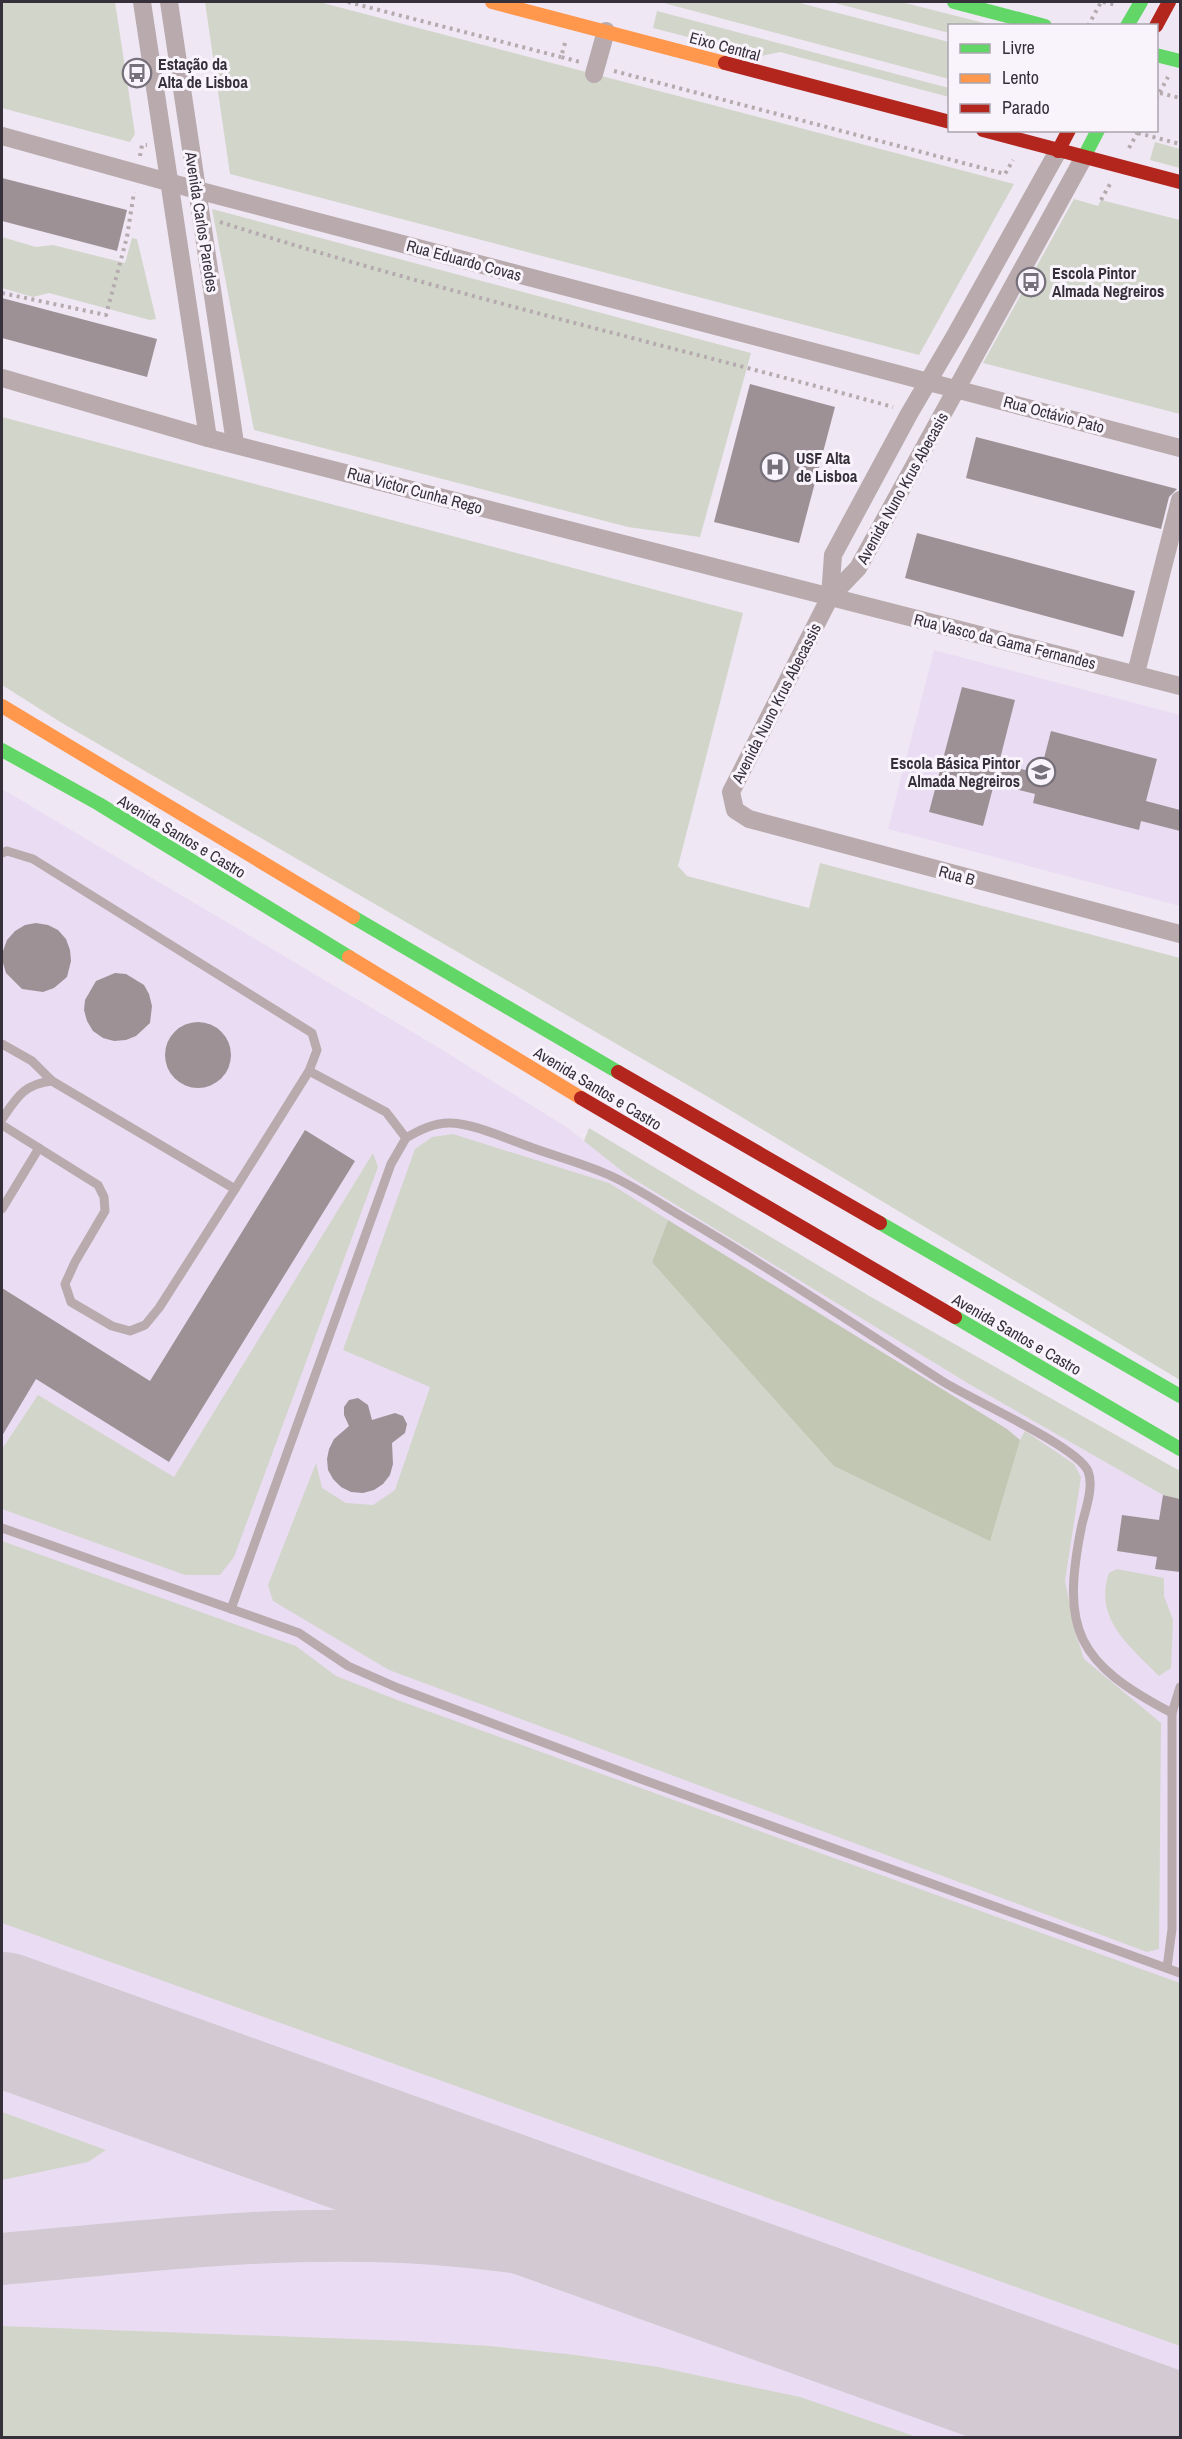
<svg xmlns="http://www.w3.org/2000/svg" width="1182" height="2439" font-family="'Archivo Narrow',sans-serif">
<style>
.built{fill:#eaddf3}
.green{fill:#d2d5c9}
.forest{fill:#c1c7b3}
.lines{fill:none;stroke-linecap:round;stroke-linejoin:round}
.taxiway{stroke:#d2c9d2;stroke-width:52}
.runway{stroke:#d2c9d2;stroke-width:134}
.building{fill:#9e9196}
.path{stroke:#b5abaf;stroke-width:4;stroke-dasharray:3 4.5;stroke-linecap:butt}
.lane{stroke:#b9abad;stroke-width:9}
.street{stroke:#b9abad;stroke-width:18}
.fast{stroke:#63d668;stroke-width:14}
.slow{stroke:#ff974d;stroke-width:14}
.jam{stroke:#b3261e;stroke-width:14}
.labels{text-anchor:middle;stroke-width:6;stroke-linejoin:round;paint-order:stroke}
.street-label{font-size:16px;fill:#353039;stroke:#f9f3fc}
.poi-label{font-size:16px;font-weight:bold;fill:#353039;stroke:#f9f3fc;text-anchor:start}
</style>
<rect width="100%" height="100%" fill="#efe7f4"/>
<g class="built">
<path d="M934,650L1180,715V906L888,829Z"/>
<path d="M2,789L436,1046L568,1128L627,1175L969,1384L1163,1495L1180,1499V2437H2Z"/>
</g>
<g class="green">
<path d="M2,2H115L135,134L130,142L2,108Z"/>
<path d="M205,2H319L1014,184L919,355L230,174Z"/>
<path d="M660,2H796L949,42V79Z"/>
<path d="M831,2H901L992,25L950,26L949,33Z"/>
<path d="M657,11L949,88V97L780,52L761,56L653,28Z"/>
<path d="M1155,142L1180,149V168L1150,160Z"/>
<path d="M1074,199L1098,206L1101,200L1180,220V414L983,363Z"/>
<path d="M212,209L751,353L700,537L628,527L254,430Z"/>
<path d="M2,237L36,247L53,245L125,263L132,238L137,239L156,319L150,320L49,293L33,297L2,288Z"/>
<path d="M2,417L743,613L678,866L687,876L809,908L820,863L1180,958V1380L710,1098L62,723L2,685Z"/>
<path d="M589,1128L871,1297L1180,1471V1499L1163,1495L969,1384L627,1175L584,1141Z"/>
<path d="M453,1134L609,1183L668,1220L652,1262L1020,1440L1025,1431L1074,1464L1081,1477L1065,1581L1076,1634L1084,1659L1161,1723L1159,1949L1147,1952L389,1670L273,1601L268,1585L316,1463L322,1488L346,1503L373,1505L395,1490L430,1387L343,1350L415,1149L432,1137Z"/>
<path d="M373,1153L378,1167L234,1557L220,1575H185L2,1509V1449L38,1395L174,1477Z"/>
<path d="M2,1541L296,1646L336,1676L400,1701L1180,1983V2346L2,1923Z"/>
<path d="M1117,1569L1164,1578V1596L1173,1620L1171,1668L1159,1676C1131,1647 1093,1619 1109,1573Z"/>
<path d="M2,2112L106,2150L88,2162L2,2180Z"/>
<path d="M2,2326L407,2341L490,2346L576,2355L658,2367L800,2397L917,2437H2Z"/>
</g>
<path class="forest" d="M668,1220L1007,1429L1020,1440L990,1541L834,1466L652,1262Z"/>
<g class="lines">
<path class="taxiway" d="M2,2259C146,2246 291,2228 436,2239C586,2250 731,2288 874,2331"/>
<path class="runway" d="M2,2019L1170,2438"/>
</g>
<g class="building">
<path d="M2,178L127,210L117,251L2,221Z"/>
<path d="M2,298L157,339L147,377L2,338Z"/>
<path d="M750,384L835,407L799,543L714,522Z"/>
<path d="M976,437L1177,489L1169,497L1161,529L966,478Z"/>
<path d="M917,533L1135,591L1123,637L905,578Z"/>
<path d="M962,687L1015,700L999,763L1040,774L1051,731L1157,759L1146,801L1180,810V831L1141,821L1139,830L1033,803L1035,794L994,784L983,826L929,812Z"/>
<path d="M36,923L48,925L58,930L66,939L70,950L71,961L67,977L54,988L43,992L22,989L6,973L3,963V951L7,940L15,931L25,925Z"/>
<path d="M115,973L126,974L144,985L149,994L152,1006L150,1023L136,1036L126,1040L114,1041L103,1038L93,1031L87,1021L84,1010L85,1000L96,981Z"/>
<circle cx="198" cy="1055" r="33"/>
<path d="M305,1130L355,1161L169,1462L36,1379L2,1436V1288L150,1381Z"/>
<path d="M358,1398L368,1405L372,1420L395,1413L403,1416L407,1424L405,1433L392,1443L393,1464L390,1475L383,1484L374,1490L363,1493L351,1492L341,1487L333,1479L328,1470L327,1459L329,1449L334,1439L349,1426L344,1415V1407L349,1400Z"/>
<path d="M1163,1495L1180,1499V1572L1155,1569L1157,1557L1117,1551L1122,1515L1159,1520Z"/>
</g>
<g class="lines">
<g class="path">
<path d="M348,2L561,57"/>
<path d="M1103,2L1117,5"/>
<path d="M1088,26L1101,2"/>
<path d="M565,43L561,57L580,62"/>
<path d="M614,71L1005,174L1013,160"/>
<path d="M1160,93L1180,98"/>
<path d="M1156,99L1168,77"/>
<path d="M1138,133L1180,144"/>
<path d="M1129,148L1139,130"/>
<path d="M140,156L142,145H147"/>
<path d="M1101,200L1110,184"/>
<path d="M220,222C442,293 668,345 893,407"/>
<path d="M2,293L106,315L127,237L134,192"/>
</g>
<g class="lane">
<path d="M2,853L7,851L33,859L312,1033L317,1050L309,1071L235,1189"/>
<path d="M2,1044L32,1061L52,1081L235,1189L159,1308L145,1325L130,1331L112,1326L71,1302L65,1284L75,1262L105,1211L104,1197L98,1185L2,1125"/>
<path d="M309,1071L386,1112L406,1138C419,1130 435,1122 451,1123C476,1124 509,1140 533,1148C558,1157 585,1164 609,1175C638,1188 665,1207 693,1223C778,1273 859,1328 942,1381C970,1399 1077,1446 1088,1471C1094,1486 1086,1508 1082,1524C1060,1631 1077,1663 1172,1713"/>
<path d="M2,1119C17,1097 24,1084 52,1081"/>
<path d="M2,1209L39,1148"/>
<path d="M2,1528L299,1633L348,1666L398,1688L638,1778L1180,1973"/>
<path d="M231,1609L391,1164L406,1138"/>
<path d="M1167,1968L1172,1929V1713L1180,1687"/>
</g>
<g class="street">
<path d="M142,2L208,438"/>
<path d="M169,2L235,443"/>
<path d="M594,74L606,31"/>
<path d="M2,136L197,190L1180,448"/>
<path d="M1084,157L858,568L830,597L731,792L735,810L749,819L1180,934"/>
<path d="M2,378L208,438L1180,686"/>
<path d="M830,597L833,555L909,414L956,334L1058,151"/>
<path d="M1136,673L1180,500"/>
</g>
<g class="fast">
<path d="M954,2L1045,26"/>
<path d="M1127,26L1141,2"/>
<path d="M1156,55L1180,61"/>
<path d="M1084,157L1098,130"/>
<path d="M2,750L99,804L349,957"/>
<path d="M353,917L618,1072"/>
<path d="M880,1223L1180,1396"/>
<path d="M955,1317L1180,1449"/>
</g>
<g class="slow">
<path d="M492,2L725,63"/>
<path d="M2,706L353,917"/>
<path d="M349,957L581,1098"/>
</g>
<g class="jam">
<path d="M1156,26L1169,2"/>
<path d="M725,63L950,122"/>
<path d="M983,130L1180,182"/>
<path d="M1058,151L1069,130"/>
<path d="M618,1072L880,1223"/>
<path d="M581,1098L955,1317"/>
</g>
</g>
<defs>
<g id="bus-ring" transform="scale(1.5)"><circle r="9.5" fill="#f9f3fc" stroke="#76707a" stroke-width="1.5"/><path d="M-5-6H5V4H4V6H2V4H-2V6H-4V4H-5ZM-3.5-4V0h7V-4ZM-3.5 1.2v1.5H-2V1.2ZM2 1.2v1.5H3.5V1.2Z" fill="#76707a"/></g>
<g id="hospital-ring" transform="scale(1.5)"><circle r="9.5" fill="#f9f3fc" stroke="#76707a" stroke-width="1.5"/><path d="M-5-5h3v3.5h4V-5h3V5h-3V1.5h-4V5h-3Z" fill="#76707a"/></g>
<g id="school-ring" transform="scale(1.5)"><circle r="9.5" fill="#f9f3fc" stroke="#76707a" stroke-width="1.5"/><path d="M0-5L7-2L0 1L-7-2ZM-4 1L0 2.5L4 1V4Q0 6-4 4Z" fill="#76707a"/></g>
</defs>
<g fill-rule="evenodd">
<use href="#bus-ring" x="137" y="73"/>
<use href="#bus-ring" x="1031" y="282"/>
<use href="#hospital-ring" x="775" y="467"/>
<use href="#school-ring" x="1041" y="772"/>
</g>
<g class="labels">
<g class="street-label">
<text transform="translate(725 46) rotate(15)" y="6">Eixo Central</text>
<text transform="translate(202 222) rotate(81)" y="6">Avenida Carlos Paredes</text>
<text transform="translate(464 260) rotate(15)" y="6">Rua Eduardo Covas</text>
<text transform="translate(1054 414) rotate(15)" y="6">Rua Octávio Pato</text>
<text transform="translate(902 488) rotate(-61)" y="6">Avenida Nuno Krus Abecasis</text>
<text transform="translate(415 490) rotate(15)" y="6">Rua Victor Cunha Rego</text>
<text transform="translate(1005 641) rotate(14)" y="6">Rua Vasco da Gama Fernandes</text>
<text transform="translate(776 703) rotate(-63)" y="6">Avenida Nuno Krus Abecassis</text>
<text transform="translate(182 836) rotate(31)" y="6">Avenida Santos e Castro</text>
<text transform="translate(957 875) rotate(15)" y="6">Rua B</text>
<text transform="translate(598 1088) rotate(31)" y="6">Avenida Santos e Castro</text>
<text transform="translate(1017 1334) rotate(30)" y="6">Avenida Santos e Castro</text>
</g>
<g class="poi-label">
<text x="158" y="70">Estação da<tspan x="158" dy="18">Alta de Lisboa</tspan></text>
<text x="1052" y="279">Escola Pintor<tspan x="1052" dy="18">Almada Negreiros</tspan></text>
<text x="796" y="464">USF Alta<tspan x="796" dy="18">de Lisboa</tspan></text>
<text x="1020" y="769" text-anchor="end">Escola Básica Pintor<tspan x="1020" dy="18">Almada Negreiros</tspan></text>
</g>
</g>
<rect width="1182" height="2439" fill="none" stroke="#353039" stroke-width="6"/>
<rect x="948" y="24" width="210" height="108" fill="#f9f3fc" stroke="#aba5ae" stroke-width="1.5"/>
<rect x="960" y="44" width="30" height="9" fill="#63d668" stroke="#aba5ae" stroke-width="1.5"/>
<text x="1002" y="54" font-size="18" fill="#353039">Livre</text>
<rect x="960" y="74" width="30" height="9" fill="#ff974d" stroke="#aba5ae" stroke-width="1.5"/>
<text x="1002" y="84" font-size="18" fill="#353039">Lento</text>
<rect x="960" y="104" width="30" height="9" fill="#b3261e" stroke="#aba5ae" stroke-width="1.5"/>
<text x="1002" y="114" font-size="18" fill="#353039">Parado</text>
</svg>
